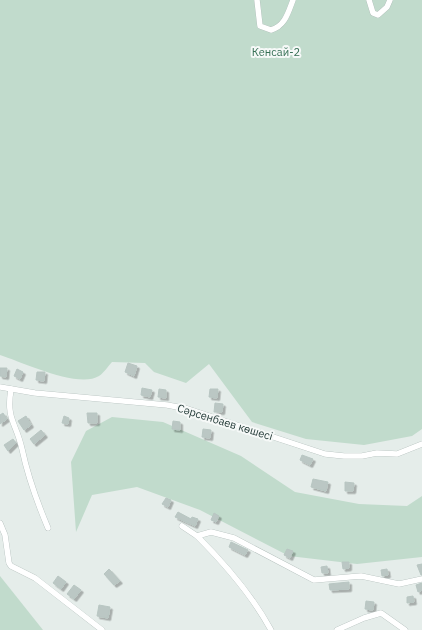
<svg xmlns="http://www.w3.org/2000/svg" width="422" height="630" font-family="'IBM Plex Sans',sans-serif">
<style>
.green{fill:#c1dbcc}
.building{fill:#bbc7c4;stroke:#b8c6c2;filter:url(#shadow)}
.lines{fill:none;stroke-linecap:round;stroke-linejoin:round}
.minor-casing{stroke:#a8b5b2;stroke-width:6}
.minor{stroke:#fff;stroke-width:5.5}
.labels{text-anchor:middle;stroke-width:4;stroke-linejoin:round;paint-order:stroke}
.park-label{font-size:11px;fill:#356f54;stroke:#f6f9f8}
.street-label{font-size:11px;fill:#263d3a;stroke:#f6f9f8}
</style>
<defs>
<filter id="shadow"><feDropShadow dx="2.5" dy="2.5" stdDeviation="0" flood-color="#0004"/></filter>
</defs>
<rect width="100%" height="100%" fill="#e5edea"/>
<g class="green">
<path d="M0,0H422V429L412,436L364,445L306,439L252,422L209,364L186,383L154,372L145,363L112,362C108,366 104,373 99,376C78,389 22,362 0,355Z"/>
<path d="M112,417L163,422L241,456L295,492L359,504L407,506L422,496V557L357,564L289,556L200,510L137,487L92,495L76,532L71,462L86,431Z"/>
<path d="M0,576L43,630H0Z"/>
</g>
<g class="building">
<path d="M128,363L137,366L134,376L125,372Z"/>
<path d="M0,368H7L6,377L0,376Z"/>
<path d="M17,369L23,372L20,379L14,376Z"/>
<path d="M37,372H45L44,381L36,380Z"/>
<path d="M142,388L152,390L150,397L141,395Z"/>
<path d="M159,389L166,390V398L158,397Z"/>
<path d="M210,389H218L217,398L209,397Z"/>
<path d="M215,403L223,404L222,412H214Z"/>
<path d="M3,413L7,419L0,424V415Z"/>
<path d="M87,413H97V423H88Z"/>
<path d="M26,416L31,425L24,430L18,421Z"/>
<path d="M64,416L69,418L68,424L62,423Z"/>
<path d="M173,421L180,422V430L172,429Z"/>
<path d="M203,429L211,430L210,438L202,437Z"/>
<path d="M41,430L45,435L34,444L30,439Z"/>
<path d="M13,439L16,443L8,451L4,445Z"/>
<path d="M302,455L313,459L310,465L300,460Z"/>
<path d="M313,479L328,482L326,491L311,487Z"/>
<path d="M345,482L354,483L353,491H345Z"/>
<path d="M166,498L171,500L168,507L162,504Z"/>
<path d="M178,512L191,519L192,517L198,519L195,526L175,517Z"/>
<path d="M214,513L219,516L216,522L211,520Z"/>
<path d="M231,542L248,550L245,555L229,547Z"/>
<path d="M287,549L293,551L290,558L284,555Z"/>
<path d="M342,562H349V568L343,569Z"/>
<path d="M422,564V575H421L417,565Z"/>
<path d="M327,566L328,573H322L321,567Z"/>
<path d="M109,569L120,581L114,585L104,574Z"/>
<path d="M387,569L388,575L382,576L381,570Z"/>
<path d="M58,576L66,582L61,589L53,583Z"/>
<path d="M349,582V589L330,590L329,584Z"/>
<path d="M422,583V590L418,592L416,585Z"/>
<path d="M74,585L81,590L74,599L67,594Z"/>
<path d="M413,596L414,602L407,603V597Z"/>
<path d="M366,601L374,602L373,610L365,609Z"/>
<path d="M99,605L110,607L108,618L97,616Z"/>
</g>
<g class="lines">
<g class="minor-casing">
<g id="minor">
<path d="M257,0L260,26L271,30C285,26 288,13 293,0"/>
<path d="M369,0L373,13L378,15L387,7L390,0"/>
<path d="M0,387L35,393L167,405L188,409L325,454L344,456H362L377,453L397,454L422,444"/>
<path d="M11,389C6,420 16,422 22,449C28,477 37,502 48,528"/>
<path d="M0,523L5,535L9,563L11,566L35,578L102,630"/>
<path d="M182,526L197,536"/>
<path d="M271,630C252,595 225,564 197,536L211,532L234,538L314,580L361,576L399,584L422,579"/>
<path d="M337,630L364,618L381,613L405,630"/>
</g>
</g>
<use href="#minor" class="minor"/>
</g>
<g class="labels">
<g class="park-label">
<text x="276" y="56">Кенсай-2</text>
</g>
<g class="street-label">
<text transform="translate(225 422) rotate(17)" y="4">Сәрсенбаев көшесі</text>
</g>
</g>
</svg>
